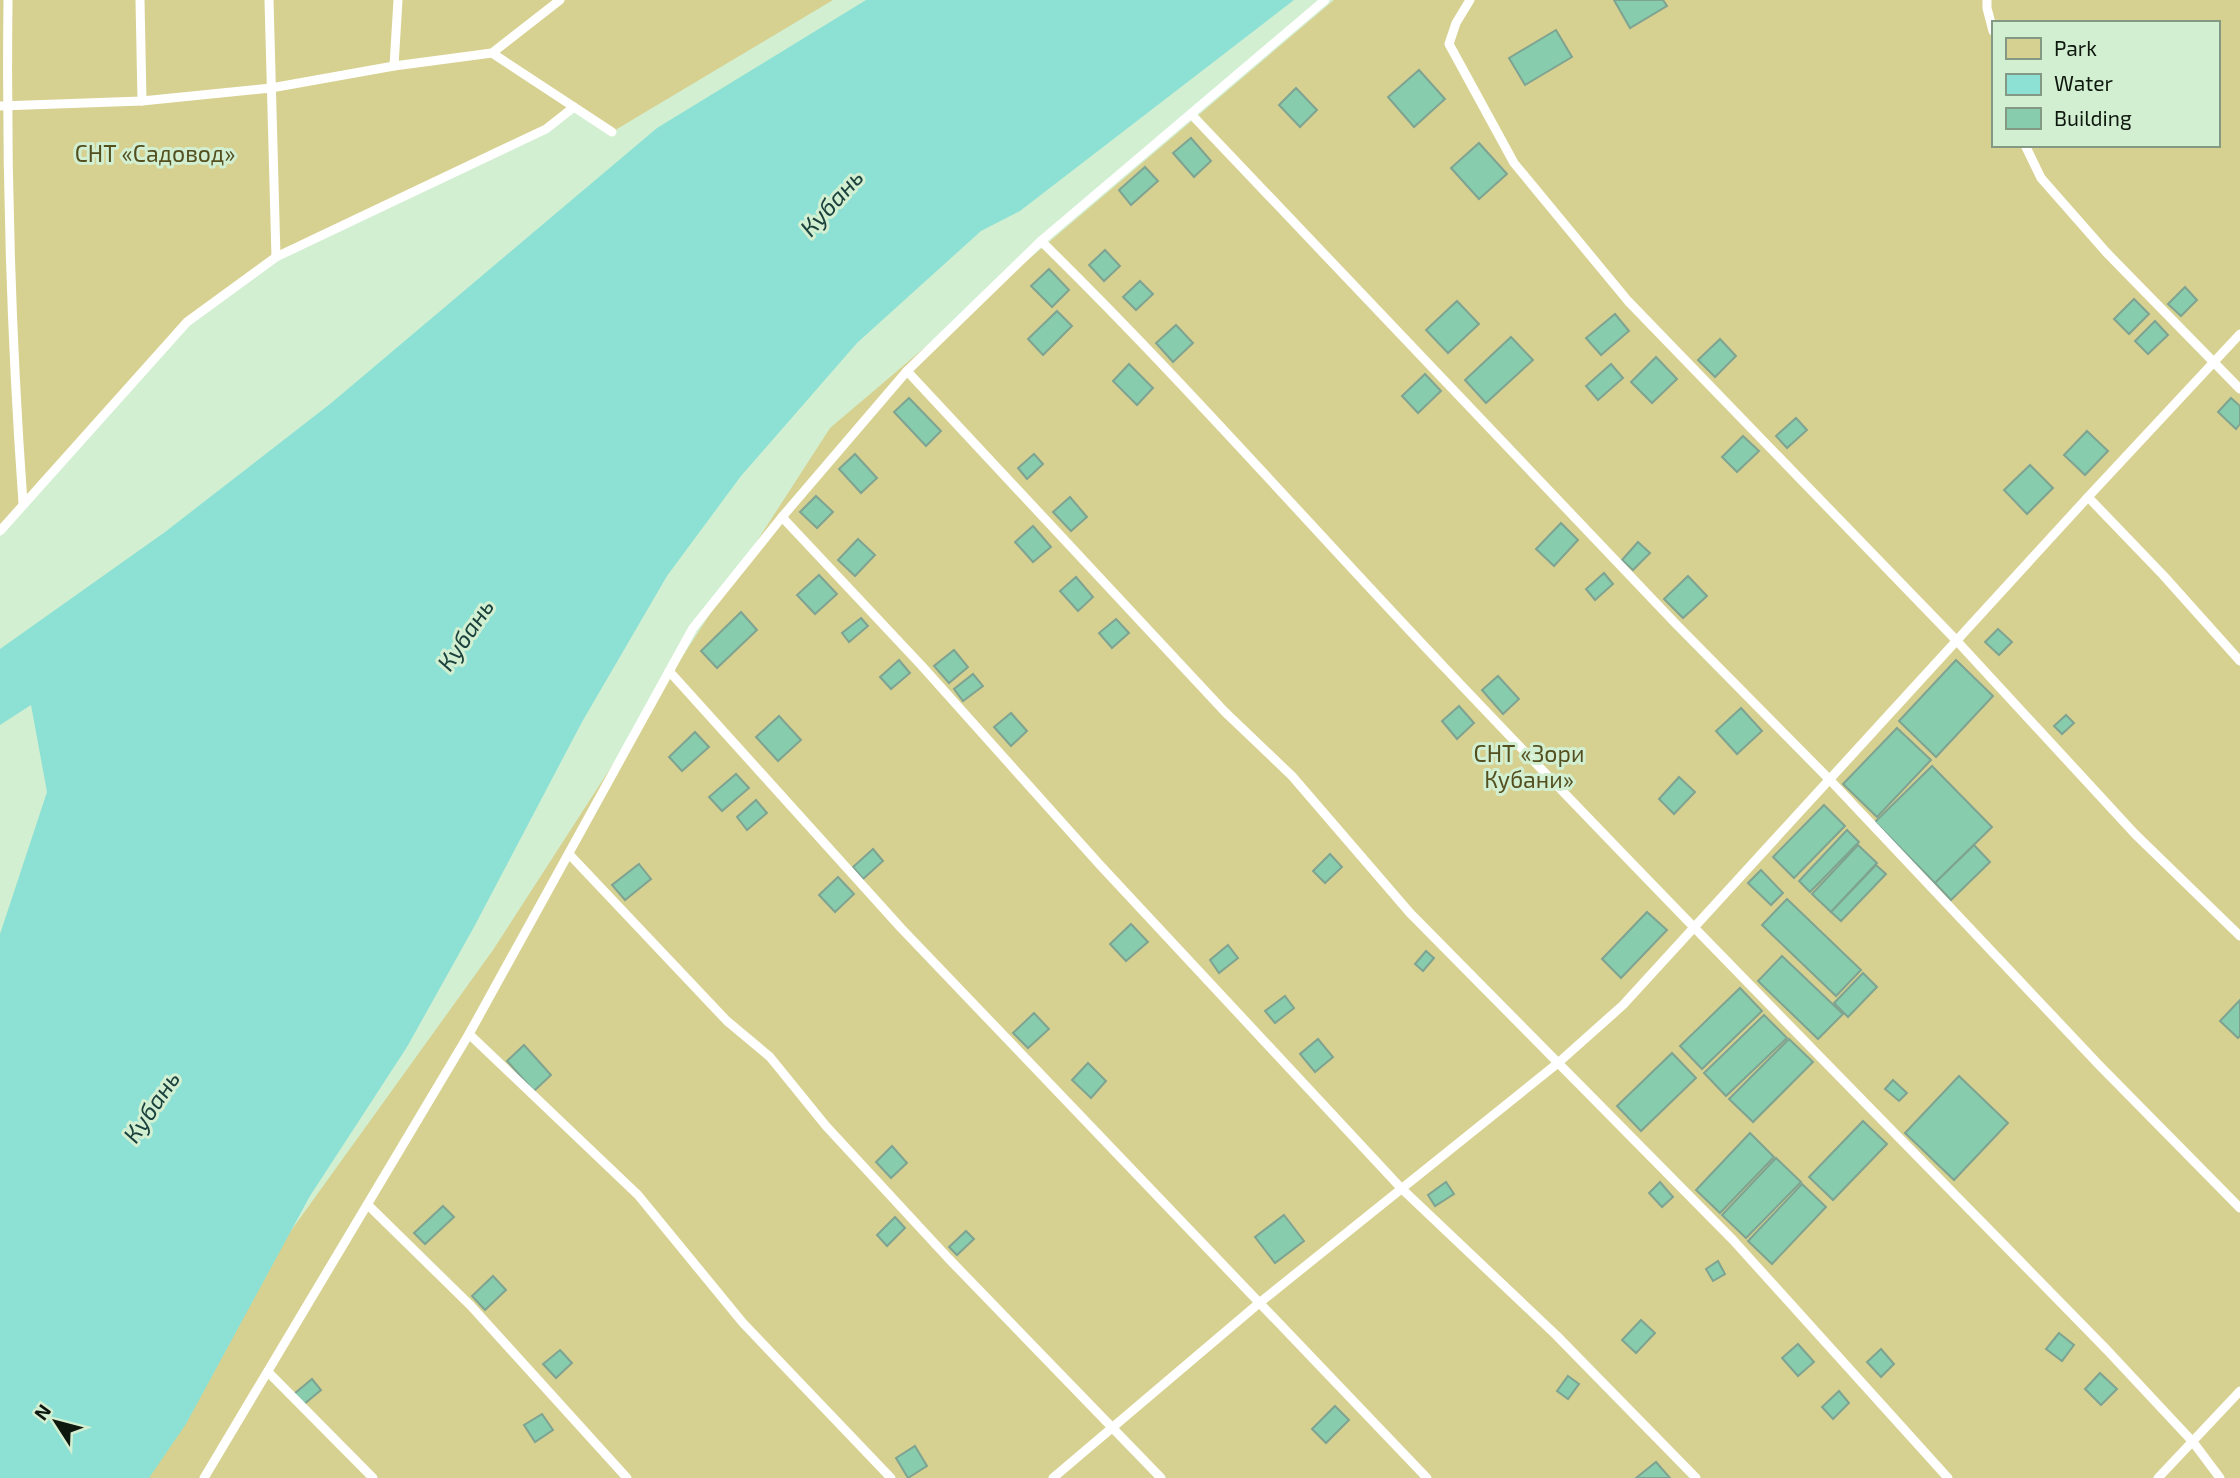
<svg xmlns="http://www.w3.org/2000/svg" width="2240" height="1478" font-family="'Exo 2',sans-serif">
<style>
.green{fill:#d7d191;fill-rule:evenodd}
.water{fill:#8de1d4}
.building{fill:#87ccac;stroke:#7ea391;stroke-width:2}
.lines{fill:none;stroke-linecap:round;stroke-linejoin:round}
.lane{stroke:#fff;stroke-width:9}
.labels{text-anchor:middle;stroke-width:6;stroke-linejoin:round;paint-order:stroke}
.park-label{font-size:23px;fill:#544f1f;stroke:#d3efd2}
.water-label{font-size:24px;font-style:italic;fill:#1b423d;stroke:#d3efd2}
</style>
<rect width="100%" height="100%" fill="#d3efd2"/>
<g class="green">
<path d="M0,0H833L612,132L574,108L546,129L276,257L187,322L0,534Z"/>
<path d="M1334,0H2240V1478H113L493,950L830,428ZM1993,23H2217V145H1993Z"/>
</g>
<path class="water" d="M866,0H1294L1020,211L981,231L857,343L741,476L667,576L582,722L474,927L407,1047L310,1196L186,1424L149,1478H0V934L47,792L31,705L0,725V649L165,532L330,404L657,128Z"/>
<g class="building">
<path d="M1614,0H1663L1667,6L1630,28Z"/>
<path d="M1556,30L1572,57L1525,85L1509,58Z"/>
<path d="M1419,70L1445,99L1414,127L1388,97Z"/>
<path d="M1296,88L1317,110L1300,127L1279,105Z"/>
<path d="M1191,138L1211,161L1194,177L1173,153Z"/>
<path d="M1479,143L1507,174L1479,199L1451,168Z"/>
<path d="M1145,167L1158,181L1131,205L1119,190Z"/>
<path d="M1105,250L1120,266L1104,281L1089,265Z"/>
<path d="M1049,269L1069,290L1052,307L1031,286Z"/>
<path d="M1140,281L1153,294L1136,310L1123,297Z"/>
<path d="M2185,287L2197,300L2181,316L2168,304Z"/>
<path d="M2134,299L2149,314L2129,334L2114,319Z"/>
<path d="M1457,301L1479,324L1448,353L1426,330Z"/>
<path d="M1057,311L1072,326L1043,355L1028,339Z"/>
<path d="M1615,314L1629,331L1601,355L1586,338Z"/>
<path d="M2155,321L2168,335L2148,354L2135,341Z"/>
<path d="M1176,325L1193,343L1173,362L1156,343Z"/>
<path d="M1511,337L1533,360L1486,403L1465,380Z"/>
<path d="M1720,339L1736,356L1715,377L1698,360Z"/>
<path d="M1656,357L1677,379L1652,403L1631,382Z"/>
<path d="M1129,364L1153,388L1137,405L1113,381Z"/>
<path d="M1611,364L1623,378L1598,400L1586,386Z"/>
<path d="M1425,374L1441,391L1418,413L1402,396Z"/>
<path d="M909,398L941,431L926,446L894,412Z"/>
<path d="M2231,398L2240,406V424L2236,429L2218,412Z"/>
<path d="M1796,418L1807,430L1787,448L1776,436Z"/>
<path d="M2087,431L2108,451L2085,475L2064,455Z"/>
<path d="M1743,436L1759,451L1737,472L1722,457Z"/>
<path d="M855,454L877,478L861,493L839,469Z"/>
<path d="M1034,454L1043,464L1027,479L1018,468Z"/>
<path d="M2030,465L2053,488L2027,514L2004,490Z"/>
<path d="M816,496L833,512L817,528L800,512Z"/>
<path d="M1070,497L1087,517L1071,531L1053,512Z"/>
<path d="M1561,523L1578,540L1554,566L1536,549Z"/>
<path d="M1033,526L1051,547L1033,562L1015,542Z"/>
<path d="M858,539L875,555L855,576L838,560Z"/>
<path d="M1638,542L1650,553L1633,570L1622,560Z"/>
<path d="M1604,573L1613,584L1595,600L1586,589Z"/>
<path d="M819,575L837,594L815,614L797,595Z"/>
<path d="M1688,576L1707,596L1683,618L1664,599Z"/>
<path d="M1076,577L1093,597L1078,611L1060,591Z"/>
<path d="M741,612L757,630L717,668L701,651Z"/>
<path d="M861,618L868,626L849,642L842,633Z"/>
<path d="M1116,619L1129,633L1112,648L1099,633Z"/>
<path d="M1998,629L2012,642L1999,655L1985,642Z"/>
<path d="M954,650L968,667L949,683L934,666Z"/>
<path d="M899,660L910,673L891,689L880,677Z"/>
<path d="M1956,660L1993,696L1936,757L1899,721Z"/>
<path d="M973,674L983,686L963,701L954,689Z"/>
<path d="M1498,676L1519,699L1503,714L1482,690Z"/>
<path d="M1459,706L1474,723L1457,739L1442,721Z"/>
<path d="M1741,708L1762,731L1737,754L1716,731Z"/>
<path d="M1011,713L1027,731L1011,746L994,727Z"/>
<path d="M2066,715L2074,723L2062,734L2054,726Z"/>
<path d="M779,716L801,740L778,761L756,737Z"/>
<path d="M1897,728L1931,760L1877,817L1843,784Z"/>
<path d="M695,732L709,747L682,771L669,757Z"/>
<path d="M1932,766L1992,827L1935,883L1875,822Z"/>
<path d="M736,774L749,788L722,811L709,797Z"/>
<path d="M1679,777L1695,792L1674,814L1659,799Z"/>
<path d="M756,800L767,813L747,830L737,817Z"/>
<path d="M1824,805L1845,826L1794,878L1773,857Z"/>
<path d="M1847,830L1859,842L1810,892L1799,881Z"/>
<path d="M1858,845L1877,863L1831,912L1812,894Z"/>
<path d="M1974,845L1990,862L1951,900L1935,883Z"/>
<path d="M873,849L883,861L863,879L853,867Z"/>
<path d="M1330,854L1342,867L1325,883L1313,871Z"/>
<path d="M639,864L651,879L625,900L612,885Z"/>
<path d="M1876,865L1886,874L1841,921L1831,912Z"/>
<path d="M1761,870L1783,893L1771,905L1748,883Z"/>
<path d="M838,877L854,894L835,912L819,895Z"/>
<path d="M1787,899L1861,970L1836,996L1762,925Z"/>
<path d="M1647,912L1667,930L1621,978L1602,959Z"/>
<path d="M1131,924L1148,942L1126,961L1110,944Z"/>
<path d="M1228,945L1238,958L1219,973L1210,960Z"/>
<path d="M1426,951L1434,958L1423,971L1415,964Z"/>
<path d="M1782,956L1843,1014L1818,1039L1758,981Z"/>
<path d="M1863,973L1877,987L1848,1017L1834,1003Z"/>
<path d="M1740,988L1762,1011L1702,1069L1680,1046Z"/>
<path d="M1285,996L1294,1008L1275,1023L1265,1011Z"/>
<path d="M2240,1000V1036L2238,1038L2220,1021Z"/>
<path d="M1034,1013L1049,1029L1028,1048L1013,1033Z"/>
<path d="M1764,1015L1787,1038L1726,1096L1704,1073Z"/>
<path d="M1318,1039L1333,1057L1315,1072L1300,1054Z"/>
<path d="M1789,1039L1813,1062L1753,1122L1729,1099Z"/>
<path d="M524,1045L551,1075L534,1091L507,1061Z"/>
<path d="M1672,1053L1696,1078L1641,1131L1617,1106Z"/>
<path d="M1088,1063L1106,1081L1091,1098L1072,1080Z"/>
<path d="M1959,1076L2008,1123L1954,1180L1905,1133Z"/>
<path d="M1893,1080L1907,1093L1899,1101L1885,1089Z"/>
<path d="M1863,1121L1887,1144L1833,1200L1809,1177Z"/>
<path d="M1750,1133L1774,1157L1720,1213L1696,1190Z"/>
<path d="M892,1146L907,1163L891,1178L876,1162Z"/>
<path d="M1776,1158L1801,1182L1746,1238L1722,1215Z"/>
<path d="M1446,1182L1454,1194L1435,1206L1428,1195Z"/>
<path d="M1660,1182L1673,1197L1662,1207L1649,1193Z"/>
<path d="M1802,1184L1826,1207L1772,1264L1748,1241Z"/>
<path d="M443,1206L454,1217L425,1244L414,1233Z"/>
<path d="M1284,1215L1304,1241L1275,1263L1255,1237Z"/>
<path d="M895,1217L905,1228L887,1246L877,1235Z"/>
<path d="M966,1231L974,1239L957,1255L949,1247Z"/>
<path d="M1718,1261L1725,1274L1713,1281L1706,1269Z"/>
<path d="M493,1276L506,1290L485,1310L472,1296Z"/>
<path d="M1641,1320L1655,1333L1636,1353L1622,1340Z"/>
<path d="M2059,1333L2074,1345L2062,1361L2046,1349Z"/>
<path d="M1798,1344L1814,1362L1798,1376L1782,1358Z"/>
<path d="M1881,1349L1894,1364L1881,1377L1867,1362Z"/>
<path d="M560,1350L572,1363L556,1378L543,1364Z"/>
<path d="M2100,1373L2117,1389L2101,1405L2085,1389Z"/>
<path d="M1568,1376L1579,1384L1568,1399L1557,1391Z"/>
<path d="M312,1379L321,1390L303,1405L294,1394Z"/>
<path d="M1839,1391L1849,1403L1833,1419L1822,1407Z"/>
<path d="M1335,1406L1349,1420L1326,1443L1312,1429Z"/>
<path d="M542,1414L553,1430L535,1442L524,1425Z"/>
<path d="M915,1446L927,1466L908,1478L896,1458Z"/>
<path d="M1656,1462L1670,1478H1636Z"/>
</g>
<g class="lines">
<g class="lane">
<path d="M8,0C6,168 11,336 23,503"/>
<path d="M140,0L142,101"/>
<path d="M269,0L276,257"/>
<path d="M1470,0L1456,23L1449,44L1514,163L1628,301L1956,640L2135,834L2240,936"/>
<path d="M1987,0V8L1993,31"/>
<path d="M492,53L612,132"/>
<path d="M394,66L398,0"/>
<path d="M0,106L142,101L271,88L394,66L492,53L560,0"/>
<path d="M1191,114L1675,623L1829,779L2100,1066L2240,1208"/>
<path d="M2025,145L2041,178L2106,252L2240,389"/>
<path d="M1041,241C1181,378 1310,526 1445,668C1663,898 1885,1123 2107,1350L2193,1442L2220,1478"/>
<path d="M907,371L1225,712L1292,776L1410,913L1733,1240L1948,1478"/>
<path d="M2088,497L2163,575L2240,661"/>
<path d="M782,517L921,665L1100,865L1401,1188L1556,1335L1696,1478"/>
<path d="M0,531L187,322L276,257L546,129L574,107"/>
<path d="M669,671L901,928L1427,1478"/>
<path d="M569,854L727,1021L770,1057L826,1126L949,1259L1161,1478"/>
<path d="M469,1034L638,1195L743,1323L891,1478"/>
<path d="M368,1205L471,1306L627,1478"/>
<path d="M268,1372L373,1478"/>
<path d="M204,1478L469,1034L693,628L782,517L907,371L1041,241L1325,0"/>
<path d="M1053,1478L1258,1304L1558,1063L1623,1005L2088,497L2240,334"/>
<path d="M2158,1478L2240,1391"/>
</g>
</g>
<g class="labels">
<g class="park-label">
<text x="155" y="162">СНТ «Садовод»</text>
<text x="1529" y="762">СНТ «Зори<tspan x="1529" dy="26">Кубани»</tspan></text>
</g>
<g class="water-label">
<text transform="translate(832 203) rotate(-48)" y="8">Кубань</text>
<text transform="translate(466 635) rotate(-56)" y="8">Кубань</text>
<text transform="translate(152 1107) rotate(-56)" y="8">Кубань</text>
</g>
</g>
<rect x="1992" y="21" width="228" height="126" fill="#d3efd2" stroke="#849984" stroke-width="2"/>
<rect x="2006" y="38" width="35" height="21" fill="#d7d191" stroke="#849984" stroke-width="2"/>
<text x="2054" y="56" font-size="21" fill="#0e180e">Park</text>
<rect x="2006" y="74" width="35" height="21" fill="#8de1d4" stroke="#849984" stroke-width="2"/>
<text x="2054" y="91" font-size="21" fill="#0e180e">Water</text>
<rect x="2006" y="108" width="35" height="21" fill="#87ccac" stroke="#849984" stroke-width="2"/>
<text x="2054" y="126" font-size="21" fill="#0e180e">Building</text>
<g transform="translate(56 1422) rotate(306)" stroke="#d3efd2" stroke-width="5" paint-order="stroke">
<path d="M0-5L12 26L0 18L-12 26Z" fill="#0e180e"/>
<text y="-10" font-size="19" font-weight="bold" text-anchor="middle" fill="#0e180e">N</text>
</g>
</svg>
